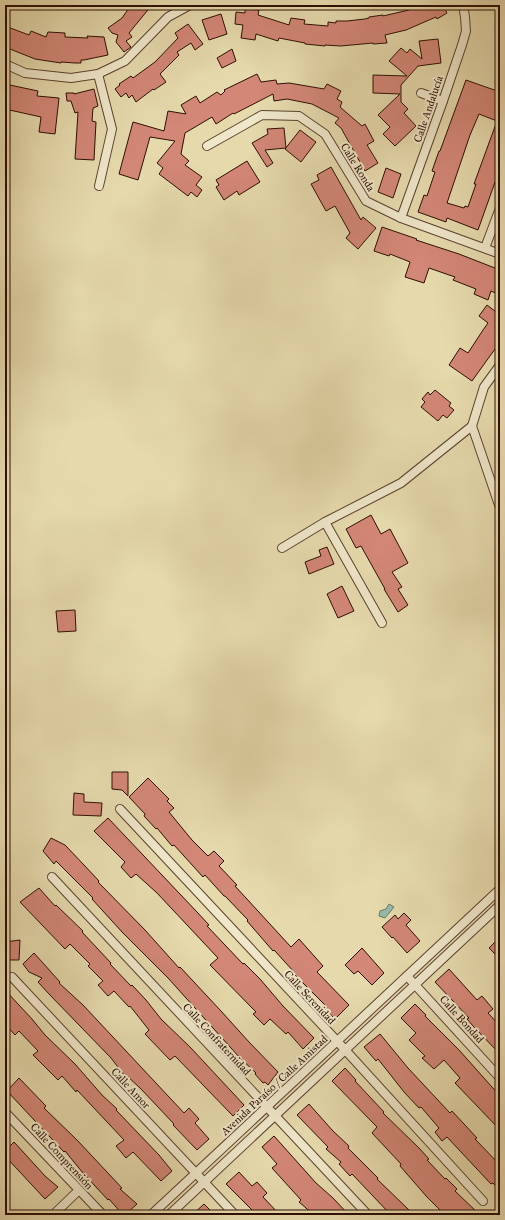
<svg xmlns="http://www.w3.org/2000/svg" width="505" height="1220" font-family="'IM FELL Great Primer',serif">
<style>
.water{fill:#96bba8;stroke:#6c7666}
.building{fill:#d38777;stroke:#2d0e03;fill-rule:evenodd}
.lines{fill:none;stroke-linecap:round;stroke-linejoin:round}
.minor-casing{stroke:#5b412e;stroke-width:10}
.minor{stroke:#efe7ca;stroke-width:8}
.labels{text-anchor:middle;stroke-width:4;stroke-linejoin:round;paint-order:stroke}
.street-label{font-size:11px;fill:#2d0e03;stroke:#efe7ca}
</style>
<rect width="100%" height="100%" fill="#e6daad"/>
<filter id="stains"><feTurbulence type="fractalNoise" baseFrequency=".005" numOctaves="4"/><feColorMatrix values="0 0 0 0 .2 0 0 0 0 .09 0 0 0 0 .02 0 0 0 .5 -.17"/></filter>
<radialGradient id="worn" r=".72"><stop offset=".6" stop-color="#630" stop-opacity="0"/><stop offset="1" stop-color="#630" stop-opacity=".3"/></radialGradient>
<path class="water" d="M389,904L394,907L385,918L379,916L380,911L386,909Z"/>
<g class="building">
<path d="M134,5H152L129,33L132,37L126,41L131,47L124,52L116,42L118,35L112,33L108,28L122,18L129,8L131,9Z"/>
<path d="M412,5H443L447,13L437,19L436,17L406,30L385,35L387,43L373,44V43L341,46L325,45V46L305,44V43L279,38L278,41L256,34L255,40L241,38L243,25L235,24L236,12L245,13V9L259,10L258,15L289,25L291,18L305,20L304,24L328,26V22L336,23V21H347L365,19L369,18V17L383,15V16L409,10L407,7Z"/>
<path d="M221,14L227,34L209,40L202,20Z"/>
<path d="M188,24L203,44L195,50L191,43L177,52L179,55L160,74L166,82L154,90L153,89L136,102L132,95L129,98L126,93L121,97L115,89L120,85L119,84L131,76L133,78L155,62L178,38L175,33Z"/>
<path d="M5,26L29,35L31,31L46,37L48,32L65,33V37L88,38L87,36L104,37L108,55L84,60H81V63H75L61,62V63L35,59L5,47Z"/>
<path d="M438,39L441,63L418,66L401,85V102L408,109L404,113L416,126L395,146L383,134L390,127L378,115L400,94L373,93V75L407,76L389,61L401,48L407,53L410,49L422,59L419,41Z"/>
<path d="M232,49L236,61L222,68L217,58Z"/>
<path d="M257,74L261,82L276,80L277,84L289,83L324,89L327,84L341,91L337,99L342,102L340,107L362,126L365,124L374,141L367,145L378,163L365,171L341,128L335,123L339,118L312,104L287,99L274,101L273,94L234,114L233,113L216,124L212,117L185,133L181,154L189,161L185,165L202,177L196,185L202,190L197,197L191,192L188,196L159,174L163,168L157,163L175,141L150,137L138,180L119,174L133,122L164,131L168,111L186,114L181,105L196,96L200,103L217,92L221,95L225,91L224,90Z"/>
<path d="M466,80L500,92V168L478,230L447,218L446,222L418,212L424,195L427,196L435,172L432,171L439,151H440ZM479,114L497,121L474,184H476L468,207L465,206L464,208L447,203L470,135Z"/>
<path d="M5,84L38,91L37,96L59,98L55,134L39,132L41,117L5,109Z"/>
<path d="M94,89L98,106L93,108L92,121L96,122L94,160L75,159L78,112L75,113L71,101H67L66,93H74V94Z"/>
<path d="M284,128L286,148L265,150L273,163L267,167L252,143L268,134L267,129Z"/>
<path d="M300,130L316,142L301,162L285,149Z"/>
<path d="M247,161L260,182L239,195L237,191L224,200L216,187L219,185L216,180Z"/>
<path d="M331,167L361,220L363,217L376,228L358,249L346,238L350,233L335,206L326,211L311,184L319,180L317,175Z"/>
<path d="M386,168L401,174L393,198L378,192Z"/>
<path d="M382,227L417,239L416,240L459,254L500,270V295L491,291L488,300L474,294L476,289L453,280L455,277L429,268L424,283L405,277L410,262L390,254L389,256L374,251Z"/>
<path d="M487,305L500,315V342L472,381L449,365L460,348L468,353L483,330L488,323L479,316Z"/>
<path d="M435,390L451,403L449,406L454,410L447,418L443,415L438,421L421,407L425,402L422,399L428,392L430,395Z"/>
<path d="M371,515L381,534L390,529L408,563L392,572L402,587L398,589L408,605L398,612L384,589H385L361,546L356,548L346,529Z"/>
<path d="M327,547L334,564L309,574L305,562L321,556L319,550Z"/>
<path d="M342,586L354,611L338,618L327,594Z"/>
<path d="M75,610L76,631L58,632L56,611Z"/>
<path d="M112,772H128V796L122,790L112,789Z"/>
<path d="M148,778L169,799L167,801L174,808L169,812L192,840L208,856L214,851L224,861L219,866L237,885L235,886L291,947L299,939L323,966L317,972L349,1005L335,1019L324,1008L326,1006L294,974L295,973L274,950L273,951L247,921L248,920L225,896H224L205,875L203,877L174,845L172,846L157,828L156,829L144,816L145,814L129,797Z"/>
<path d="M74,793L84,794V802L102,803L101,816L73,815Z"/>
<path d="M108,818L197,912L209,925L207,926L243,964L244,963L260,979L283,1006L314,1038L303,1049L288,1032L286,1034L270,1019L264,1025L253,1014L256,1012L210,965L218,958L157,893L136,874L131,878L121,867L125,862L94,831Z"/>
<path d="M51,838L65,845L84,865L99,881L98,882L145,930L179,968L180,967L221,1011L249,1042L278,1072L268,1085L265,1082L263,1083L255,1074L256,1073L240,1058L168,978L122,932L92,899L93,898L56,861L54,864L43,851Z"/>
<path d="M39,888L55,906L56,905L83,931L82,932L111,963L110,964L131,986L132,985L146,1000L161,1019L191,1048L244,1105L233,1116L175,1056L170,1060L145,1034L149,1030L130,1006L129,1007L114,991L108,996L98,985L103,981L88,966L90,964L70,944L65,949L20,902Z"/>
<path d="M404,913L411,920L406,925L420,941L407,953L393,937L392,938L382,927L395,915L398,919Z"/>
<path d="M500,937V959L489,948Z"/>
<path d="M20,940L19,960H5V942Z"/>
<path d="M362,948L384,973L372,985L358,971L354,974L345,965Z"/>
<path d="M34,953L60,982L59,983L83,1005L184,1113L189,1108L199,1119L195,1123L209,1139L197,1150L173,1125L174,1124L141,1089L125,1074L124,1075L111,1058L49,994L38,982L42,978L29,972L23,964Z"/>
<path d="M449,969L477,1000L482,996L493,1009L488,1013L500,1026V1054L473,1026L467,1019L469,1018L435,982Z"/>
<path d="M5,990L32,1019L45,1035L75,1064L102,1095L117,1109L116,1110L159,1155L172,1171L161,1181L133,1152L126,1158L116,1146L124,1140L77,1090L76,1092L62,1076L58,1080L33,1055L38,1051L19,1031L15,1035L5,1024Z"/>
<path d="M415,1004L426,1015L425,1016L459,1050L500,1096V1130L455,1083L460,1078L444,1060L434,1069L422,1058L425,1056L409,1040L416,1033L401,1018Z"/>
<path d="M380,1034L408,1068L450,1113L452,1111L477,1138L475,1139L500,1165V1191L493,1183L491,1184L447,1137L442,1141L435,1132L439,1128L421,1107L419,1108L404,1092L378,1059L376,1061L364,1047Z"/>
<path d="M345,1068L356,1080L355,1081L384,1112L383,1113L419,1148L429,1159L427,1160L445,1179L446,1178L457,1189L455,1191L480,1215H445L427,1197L400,1166L401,1164L372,1133L377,1127L332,1081Z"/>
<path d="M19,1078L46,1106L44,1108L77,1140L122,1188L120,1189L137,1204L125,1215H123L109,1199L108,1200L83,1173L65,1151L64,1152L7,1091Z"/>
<path d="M309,1104L333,1131L349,1146L348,1148L378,1178L377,1179L409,1210L405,1215H391L352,1174L350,1176L339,1164L341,1162L326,1149L328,1147L297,1115Z"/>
<path d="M274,1136L316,1183L333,1198L349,1215H314L299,1202L301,1200L272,1168L277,1164L262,1147Z"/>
<path d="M14,1142L46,1177L58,1187L45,1199L5,1156V1151Z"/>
<path d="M239,1172L252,1186L257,1182L267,1193L263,1197L280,1215H257L226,1184Z"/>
<path d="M204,1204L215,1215H192Z"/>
</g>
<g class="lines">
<g class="minor-casing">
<g id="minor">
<path d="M300,5H332"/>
<path d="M5,64L25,73L71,78L98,74L125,61L168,17L190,5"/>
<path d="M98,74L112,129L99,186"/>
<path d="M421,93L443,101"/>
<path d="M207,146L262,115L299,116L325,134L366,201L401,218L500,254"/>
<path d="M401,218L443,101L462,45L466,31L465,17L463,5"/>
<path d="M485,248L500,208"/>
<path d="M500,365L484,387L472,426L500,508"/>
<path d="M325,522L382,623"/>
<path d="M282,548L325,522L401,483L472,426"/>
<path d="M120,809L337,1041L483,1201"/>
<path d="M52,877L368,1215"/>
<path d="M407,976L500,1078"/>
<path d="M12,977L235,1215"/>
<path d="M5,1112L103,1215"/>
<path d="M53,1215L79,1190"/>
<path d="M151,1215L500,889"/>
<path d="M169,1215L500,905"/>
</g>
</g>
<use href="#minor" class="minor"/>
</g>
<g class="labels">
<g class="street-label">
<text transform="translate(428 109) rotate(-71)" y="4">Calle Andalucía</text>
<text transform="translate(358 167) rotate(58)" y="4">Calle Ronda</text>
<text transform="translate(310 997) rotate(47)" y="4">Calle Serenidad</text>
<text transform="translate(462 1019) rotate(48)" y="4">Calle Bondad</text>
<text transform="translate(217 1039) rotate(47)" y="4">Calle Confraternidad</text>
<text transform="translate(274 1085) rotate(-43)" y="4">Avenida Paraíso / Calle Amistad</text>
<text transform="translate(131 1088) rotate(47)" y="4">Calle Amor</text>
<text transform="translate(62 1156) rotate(47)" y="4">Calle Comprensión</text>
</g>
</g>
<rect width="505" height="1220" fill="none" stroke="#e6daad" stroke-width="20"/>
<rect x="6" y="6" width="493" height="1208" fill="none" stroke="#2d0e03" stroke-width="2"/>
<rect x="10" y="10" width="485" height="1200" fill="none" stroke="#2d0e03"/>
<rect width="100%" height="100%" filter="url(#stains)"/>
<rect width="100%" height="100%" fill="url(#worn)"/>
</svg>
